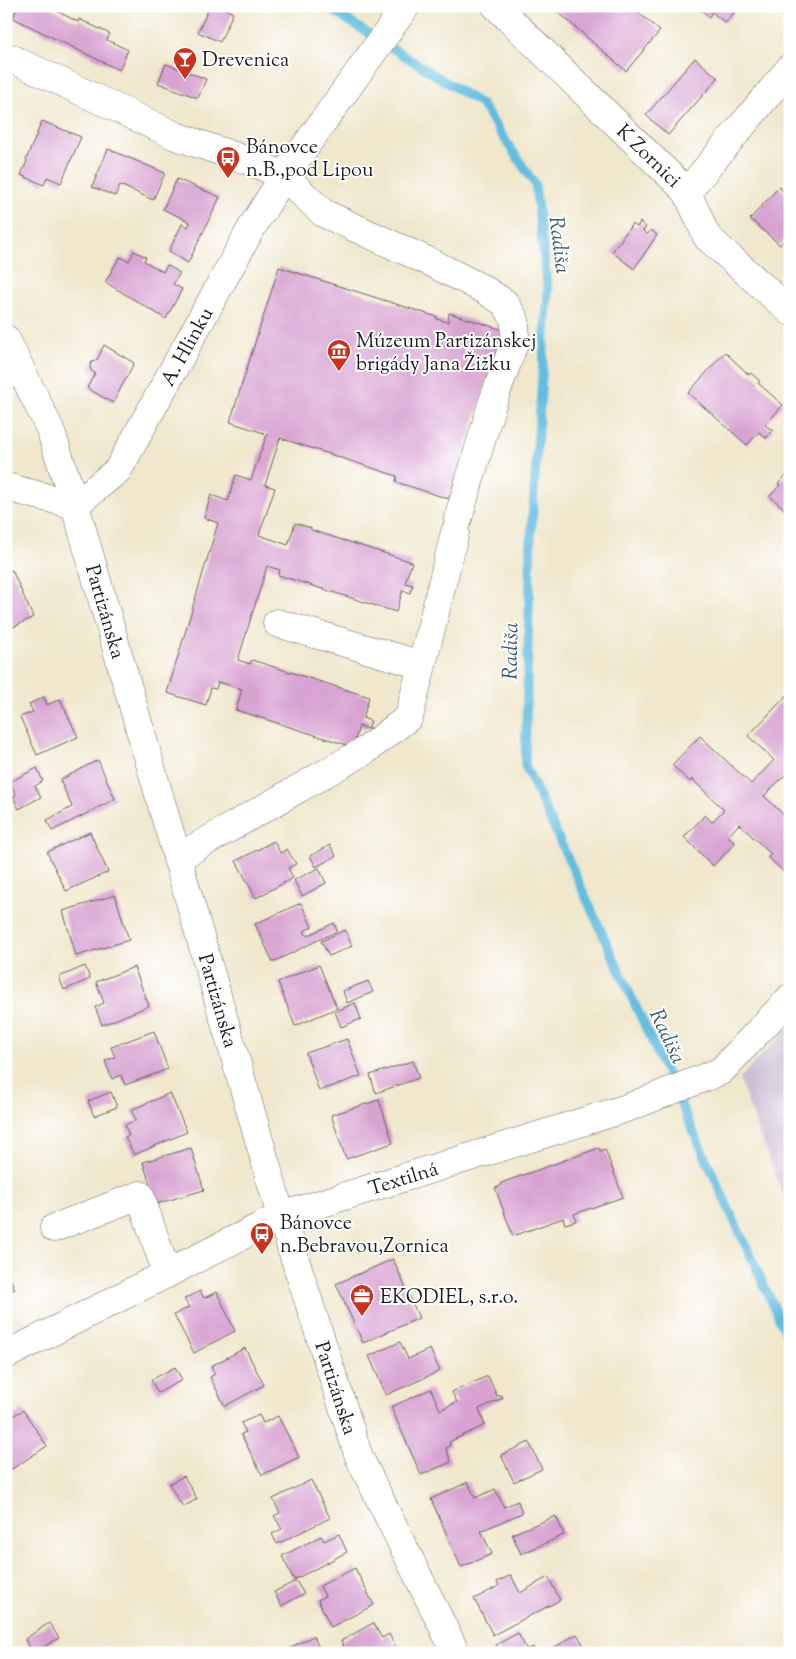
<svg xmlns="http://www.w3.org/2000/svg" width="796" height="1659" font-family="'Sorts Mill Goudy',serif">
<style>
.industrial{fill:#cbbfd5}
.lines{fill:none;stroke-linecap:round;stroke-linejoin:round}
.stream{stroke:#64bde1;stroke-width:9}
.building{fill:#d8a3d2}
.minor-casing{stroke:#66635a;stroke-width:29}
.minor{stroke:#fff;stroke-width:28}
.labels{text-anchor:middle;stroke-width:4;stroke-linejoin:round;paint-order:stroke}
.poi-label{font-size:20px;fill:#1c1c1c;stroke:#fff;text-anchor:start}
.street-label{font-size:20px;fill:#1c1c1c;stroke:#fff}
.water-label{font-size:21px;font-style:italic;fill:#395c6b;stroke:#fff}
</style>
<rect width="100%" height="100%" fill="#fff"/>
<filter id="ink" filterUnits="userSpaceOnUse"><feTurbulence type="fractalNoise" baseFrequency=".02" numOctaves="2"/><feDisplacementMap in="SourceGraphic" scale="10" xChannelSelector="R" yChannelSelector="G"/><feConvolveMatrix kernelMatrix="1 2 1 2 8 2 1 2 1" color-interpolation-filters="sRGB"/></filter>
<filter id="wash" filterUnits="userSpaceOnUse"><feTurbulence type="fractalNoise" baseFrequency=".0096" numOctaves="4" result="noise"/><feDisplacementMap in="SourceGraphic" scale="20" xChannelSelector="R" yChannelSelector="G"/><feGaussianBlur stdDeviation="1.12" result="paint"/><feColorMatrix in="noise" values="0 0 0 0 0 0 0 0 0 0 0 0 0 0 0 0 0 1.4 0 .05"/><feComposite in="paint" operator="in"/></filter>
<g filter="url(#wash)">
<rect width="100%" height="100%" fill="#f0e7cc"/>
<path class="industrial" d="M790,1025V1214L739,1079Z"/>
<g class="lines">
<path class="stream" d="M325,6L481,104L535,184L548,291L531,535L525,765L790,1342"/>
</g>
<g id="blocks">
<g class="building">
<path d="M17,6H47L78,22L79,19L110,34L107,40L128,50L119,70L13,18Z"/>
<path d="M210,6H219L233,13L220,42L198,32Z"/>
<path d="M551,6H631L660,31L626,71Z"/>
<path d="M700,6H740L725,23L712,12L709,17L699,8Z"/>
<path d="M695,58L718,78L668,135L646,115Z"/>
<path d="M166,64L206,79L198,98L158,83Z"/>
<path d="M42,121L81,137L61,183L47,177L44,185L21,175L27,161L26,160Z"/>
<path d="M108,149L165,173L153,200L120,185L115,196L92,187Z"/>
<path d="M177,179L220,197L188,263L169,251L182,224L188,227L190,222L163,209Z"/>
<path d="M779,187L790,197V234L780,245L750,219Z"/>
<path d="M640,222L646,227L643,231L647,235L651,230L657,235L634,269L612,252L632,224L637,227Z"/>
<path d="M134,251L146,257L144,261L163,272L167,265L180,273L173,284L182,289L166,319L105,282L120,257L129,261Z"/>
<path d="M279,267L437,317V319L448,322L449,313L503,330L449,499L396,482L397,476L280,438L265,485L275,488L259,535L288,545L295,523L311,528V530L412,562L405,583L413,585L410,593L403,590L396,612L278,575L280,570L267,566L238,660L250,664L252,660L369,697L363,718L371,721L368,729L359,726L353,747L236,710L242,689L218,682L216,689L211,688L206,705L167,693L218,523L204,518L211,495L228,501L236,475L251,480L267,434L230,422Z"/>
<path d="M104,345L134,363L113,403L87,388L95,373L91,371L90,365L92,362L97,360Z"/>
<path d="M725,352L749,375L751,373L760,381L758,383L783,405L765,425L773,431L766,438L759,432L747,445L688,393Z"/>
<path d="M790,471V514L770,496L780,485L778,484Z"/>
<path d="M12,570L33,617L10,629L6,624V573Z"/>
<path d="M790,692V775L787,773L764,796L790,821V870L786,874L768,857L771,854L739,824L728,836L735,843L713,866L684,837L705,815L712,822L724,810L692,779L690,782L672,765L700,736L751,784L774,760L748,736Z"/>
<path d="M44,697L47,705L60,699L78,737L37,755L20,717L33,712L29,704Z"/>
<path d="M98,760L115,799L52,831L47,820L72,807L60,780Z"/>
<path d="M37,768L43,781L35,786L41,797L19,809L13,797L16,795L10,782Z"/>
<path d="M90,832L108,872L66,891L47,852Z"/>
<path d="M274,841L280,853L287,849L296,864L288,868L293,878L256,898L236,861Z"/>
<path d="M330,845L336,856L316,867L310,856Z"/>
<path d="M319,868L326,883L302,896L294,880Z"/>
<path d="M115,895L129,940L76,956L63,911Z"/>
<path d="M301,903L312,927L304,931L307,936L334,923L337,931L273,962L255,924Z"/>
<path d="M345,930L352,946L329,956L321,941Z"/>
<path d="M319,965L337,1008L295,1026L278,982Z"/>
<path d="M85,966L90,979L64,990L59,977Z"/>
<path d="M134,967L149,1006L102,1025L95,1007L104,1003L96,982Z"/>
<path d="M368,981L373,992L347,1003L343,991Z"/>
<path d="M355,1003L361,1019L341,1027L335,1012Z"/>
<path d="M154,1031L168,1069L125,1085L121,1075L112,1079L105,1061L115,1057L111,1047Z"/>
<path d="M347,1039L361,1076L319,1091L306,1053Z"/>
<path d="M413,1061L419,1078L376,1093L370,1075Z"/>
<path d="M111,1092L117,1107L94,1116L88,1101Z"/>
<path d="M170,1093L187,1132L134,1155L125,1137L129,1136L125,1125L136,1120L131,1110Z"/>
<path d="M379,1100L393,1143L346,1159L331,1115Z"/>
<path d="M191,1148L204,1190L156,1204L143,1162Z"/>
<path d="M599,1148L600,1151L605,1149L623,1197L574,1214L576,1221L565,1224L563,1218L513,1236L495,1188L501,1186V1183Z"/>
<path d="M393,1259L419,1318L363,1343L336,1284Z"/>
<path d="M6,1270L15,1289L6,1294Z"/>
<path d="M200,1291L204,1298L217,1292L235,1331L194,1353L174,1315L189,1307L184,1299Z"/>
<path d="M400,1342L408,1359L430,1349L440,1371L386,1395L369,1356Z"/>
<path d="M245,1348L264,1385L225,1406L210,1377L215,1374L211,1366Z"/>
<path d="M175,1367L182,1380L158,1393L151,1380Z"/>
<path d="M488,1376L497,1396L502,1395L503,1398L479,1409L485,1425L449,1442L450,1446L446,1448L451,1462L421,1475L391,1407L431,1389L440,1410L457,1402L452,1392Z"/>
<path d="M23,1410L47,1446L12,1469L6,1461V1420Z"/>
<path d="M259,1415L263,1423L278,1416L299,1457L262,1475L241,1434L246,1432L241,1423Z"/>
<path d="M529,1442L542,1469L514,1482L501,1455Z"/>
<path d="M184,1476L197,1499L183,1507L169,1484Z"/>
<path d="M311,1480L330,1518L277,1544L272,1534L282,1529L274,1516L280,1513L273,1499Z"/>
<path d="M468,1482L475,1498L495,1489L504,1507L518,1501L522,1513L481,1531L492,1554L461,1567L431,1499Z"/>
<path d="M556,1516L564,1535L521,1554L512,1534Z"/>
<path d="M339,1534L347,1552L294,1580L282,1556L321,1536L324,1541Z"/>
<path d="M355,1568L374,1605L331,1627L318,1600L325,1596L320,1586Z"/>
<path d="M511,1575L520,1593L548,1577L560,1600L493,1635L474,1599L499,1586L497,1582Z"/>
<path d="M296,1581L304,1594L281,1606L274,1592Z"/>
<path d="M49,1623L59,1638L33,1653L25,1639Z"/>
<path d="M373,1623L382,1638L389,1634L397,1650L392,1653H347L341,1641Z"/>
<path d="M518,1633L527,1650L533,1647L536,1653H500L496,1645Z"/>
<path d="M577,1634L588,1653H545Z"/>
<path d="M313,1636L320,1649L313,1653H292L290,1648Z"/>
</g>
</g>
</g>
<g filter="url(#ink)">
<use href="#blocks" fill-opacity="0" stroke="#66635a" stroke-width="1"/>
<g class="lines">
<g class="minor-casing">
<g id="minor">
<path id="s1" d="M496,6L687,192L707,237L790,311"/>
<path d="M6,56L176,136L257,164L284,176L323,213L430,262L483,289L505,303L515,320V341L492,404L458,519"/>
<path d="M687,192L790,68"/>
<path id="s2" d="M6,339L50,429L75,505L281,1216L359,1457L456,1653"/>
<path id="s3" d="M6,487L75,505L118,470L252,227L284,176L406,6"/>
<path d="M277,623L422,665"/>
<path d="M177,858L366,750L409,717L455,532"/>
<path d="M54,1228L140,1195L167,1274"/>
<path id="s4" d="M6,1355L281,1216L627,1108L721,1071L790,998"/>
</g>
</g>
<use href="#minor" class="minor"/>
</g>
</g>
<defs>
<g id="bar-pin" transform="scale(1.25)"><path d="M0 17L-7.5 6A9.5 9.5 0 1 1 7.5 6Z" fill="#c8321e" stroke="#fff"/><path d="M-6-5H6L.8 .8V4.5H3.5V6h-7V4.5H-.8V.8Z" fill="#fff"/></g>
<g id="bus-pin" transform="scale(1.25)"><path d="M0 17L-7.5 6A9.5 9.5 0 1 1 7.5 6Z" fill="#c8321e" stroke="#fff"/><path d="M-5-6H5V4H4V6H2V4H-2V6H-4V4H-5ZM-3.5-4V0h7V-4ZM-3.5 1.2v1.5H-2V1.2ZM2 1.2v1.5H3.5V1.2Z" fill="#fff"/></g>
<g id="museum-pin" transform="scale(1.25)"><path d="M0 17L-7.5 6A9.5 9.5 0 1 1 7.5 6Z" fill="#c8321e" stroke="#fff"/><path d="M0-6L6-3V-2H-6V-3ZM-5-1h2V3h-2ZM-1-1h2V3h-2ZM3-1h2V3H3ZM-6 4H6V6H-6Z" fill="#fff"/></g>
<g id="office-pin" transform="scale(1.25)"><path d="M0 17L-7.5 6A9.5 9.5 0 1 1 7.5 6Z" fill="#c8321e" stroke="#fff"/><path d="M-6-3h4V-5.5h4V-3h4V5H-6ZM-1-4.5V-3h2v-1.5ZM-6 0V1H6V0Z" fill="#fff"/></g>
</defs>
<g fill-rule="evenodd">
<use href="#bar-pin" x="185" y="59"/>
<use href="#bus-pin" x="228" y="158"/>
<use href="#museum-pin" x="339" y="351"/>
<use href="#bus-pin" x="262" y="1234"/>
<use href="#office-pin" x="362" y="1296"/>
</g>
<g class="labels">
<g class="poi-label">
<text x="202" y="66">Drevenica</text>
<text x="246" y="153">Bánovce<tspan x="246" dy="23">n.B.,pod Lipou</tspan></text>
<text x="356" y="347">Múzeum Partizánskej<tspan x="356" dy="23">brigády Jana Žižku</tspan></text>
<text x="280" y="1229">Bánovce<tspan x="280" dy="23">n.Bebravou,Zornica</tspan></text>
<text x="380" y="1303">EKODIEL, s.r.o.</text>
</g>
<g class="street-label">
<text dy="7" stroke="none"><textPath href="#s1" startOffset="214">K Zornici</textPath></text>
<text dy="7" stroke="none"><textPath href="#s3" startOffset="268">A. Hlinku</textPath></text>
<text dy="7" stroke="none"><textPath href="#s2" startOffset="291">Partizánska</textPath></text>
<text dy="7" stroke="none"><textPath href="#s2" startOffset="696">Partizánska</textPath></text>
<text dy="7" stroke="none"><textPath href="#s4" startOffset="436">Textilná</textPath></text>
<text dy="7" stroke="none"><textPath href="#s2" startOffset="1101">Partizánska</textPath></text>
</g>
<g class="water-label">
<text transform="translate(560 245) rotate(83)" y="7">Radiša</text>
<text transform="translate(510 651) rotate(-89)" y="7">Radiša</text>
<text transform="translate(668 1036) rotate(65)" y="7">Radiša</text>
</g>
</g>
<rect width="796" height="1659" fill="none" stroke="#fff" stroke-width="25"/>
</svg>
